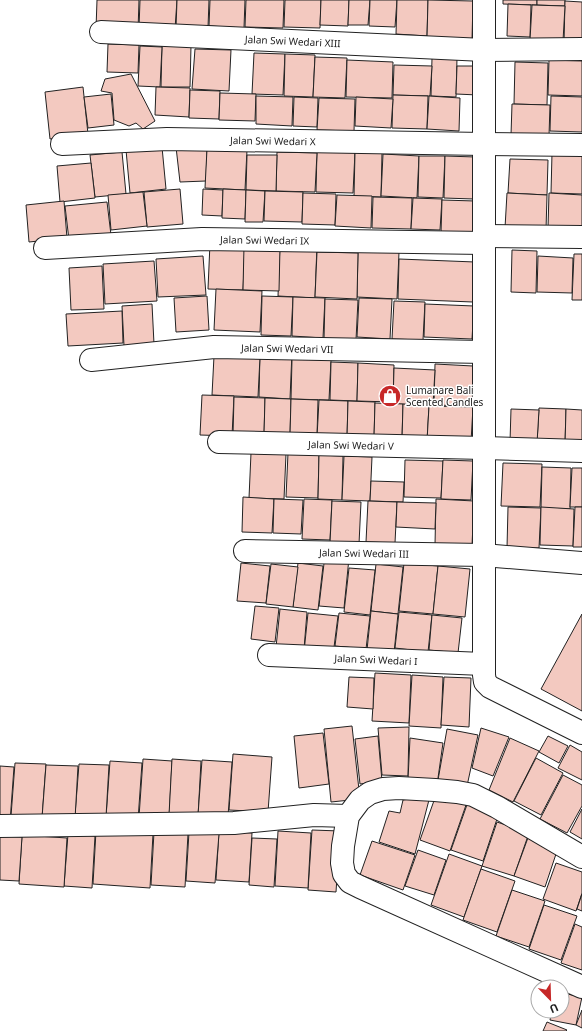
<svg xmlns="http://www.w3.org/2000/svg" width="582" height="1031" font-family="'Noto Sans',sans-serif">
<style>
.building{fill:#f3c9c0;stroke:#222}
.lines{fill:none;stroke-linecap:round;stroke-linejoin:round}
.minor-casing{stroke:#222;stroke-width:24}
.minor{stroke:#fff;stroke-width:22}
.labels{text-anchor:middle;stroke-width:3;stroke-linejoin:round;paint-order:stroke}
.street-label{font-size:10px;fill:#222;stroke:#fff}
.poi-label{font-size:10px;fill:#222;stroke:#fff;text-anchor:start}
</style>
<rect width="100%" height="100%" fill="#fff"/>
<g class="building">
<path d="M97,0H139L138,31L96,29Z"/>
<path d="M140,0H177L175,29L139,28Z"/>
<path d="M177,0H209L208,28H176Z"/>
<path d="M210,0H245L244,28L209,26Z"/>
<path d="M246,0H284L283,28L245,27Z"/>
<path d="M285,0H321L320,28L284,27Z"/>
<path d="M321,0H349L348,26L320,25Z"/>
<path d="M349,0H370L368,25H348Z"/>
<path d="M370,0H397L395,27L369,26Z"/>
<path d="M397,0H428L427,36L396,34Z"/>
<path d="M428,0L473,1L472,40L427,38Z"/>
<path d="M503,0H537V5L503,4Z"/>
<path d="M537,0H565V6L537,5Z"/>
<path d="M565,1L582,2V44L564,43Z"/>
<path d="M508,4L531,5L530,37L507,36Z"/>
<path d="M532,5L565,6L563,41L530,40Z"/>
<path d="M108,44L139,45L138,73L107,72Z"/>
<path d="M162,45L191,46L190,87H161Z"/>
<path d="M140,46L162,47L160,87L138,86Z"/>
<path d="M195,49L231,50L229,91L192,89Z"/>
<path d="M254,53L285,54L283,95L252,94Z"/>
<path d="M285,54L315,55L313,97L284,96Z"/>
<path d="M315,57L347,58L345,98L313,97Z"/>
<path d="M432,58H457L456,97L431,96Z"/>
<path d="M347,60L393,62L392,98L346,97Z"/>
<path d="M549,60L582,61V96L548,95Z"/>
<path d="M515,62L548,63L547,105L514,104Z"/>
<path d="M394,65L432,66L430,96L393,95Z"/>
<path d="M457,66H479L478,95L456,94Z"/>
<path d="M131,74L155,121L143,129L136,123L129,126L114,120L112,93L101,91L105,79Z"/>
<path d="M83,87L88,134L50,139L45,92Z"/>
<path d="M156,87L190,88L189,117L155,115Z"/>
<path d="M190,90L220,91L219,119L189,118Z"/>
<path d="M220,93L256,94L255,121L219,120Z"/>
<path d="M111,94L114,125L88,128L84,97Z"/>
<path d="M393,95L428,96L427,129L392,128Z"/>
<path d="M256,96L293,97L292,126L256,124Z"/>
<path d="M429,96L460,98L459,131L427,129Z"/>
<path d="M551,96L582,97V132L550,131Z"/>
<path d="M294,97L318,98L317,127L293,126Z"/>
<path d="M356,97L393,99L391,128L355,126Z"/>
<path d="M319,98L355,99L354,131L317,130Z"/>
<path d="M512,104L550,105L549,136L511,135Z"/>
<path d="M162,147L166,189L130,193L126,150Z"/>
<path d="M176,147L207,148L206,181L180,182Z"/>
<path d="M207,149L247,150L245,190L205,188Z"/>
<path d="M317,150L355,152L353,193L316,192Z"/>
<path d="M122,152L126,194L95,197L90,155Z"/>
<path d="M277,152L317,153L315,192L276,191Z"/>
<path d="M355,152L382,153L381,197L354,196Z"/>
<path d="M552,153L582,154V194L551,193Z"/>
<path d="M383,154L419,156L417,198L381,196Z"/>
<path d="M247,155H277L276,191L246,190Z"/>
<path d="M419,156H445L443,198L418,197Z"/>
<path d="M445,156L476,157L474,199L444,198Z"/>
<path d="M510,159L548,160L547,195L508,193Z"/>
<path d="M91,163L95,198L60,202L57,166Z"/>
<path d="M180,189L183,224L147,227L144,192Z"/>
<path d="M203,189L223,190L222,216L202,215Z"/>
<path d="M223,189L246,190L245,219L222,218Z"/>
<path d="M246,190L265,191L263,222H245Z"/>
<path d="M265,191L303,192L302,222L264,221Z"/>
<path d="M143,192L147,226L111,230L108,195Z"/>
<path d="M303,193L336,194L335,225L302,224Z"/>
<path d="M507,193L547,195L546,230L505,228Z"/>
<path d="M549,193L582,195V228H548Z"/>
<path d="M337,195L372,196L371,228L335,226Z"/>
<path d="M373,197L412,198L411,229L372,228Z"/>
<path d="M413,198L442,199L440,230L411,229Z"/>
<path d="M442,200L475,201L474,234L441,233Z"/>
<path d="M64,201L67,238L29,242L26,205Z"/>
<path d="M107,202L111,235L69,240L65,206Z"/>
<path d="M210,243L245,245L243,290L208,289Z"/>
<path d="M280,244L317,245L315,298L278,296Z"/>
<path d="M244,246L280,247L279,291L243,290Z"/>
<path d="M512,250L537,251L536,293L511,292Z"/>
<path d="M358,251L399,252L397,299L357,297Z"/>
<path d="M317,252L358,253L357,299L315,297Z"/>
<path d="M574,254H582V300H572Z"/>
<path d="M203,256L206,295L158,297L156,259Z"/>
<path d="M538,256L573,258L572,293L537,292Z"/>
<path d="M399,259L475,262L473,302L398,299Z"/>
<path d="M154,261L157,301L105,304L103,264Z"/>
<path d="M102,266L104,309L71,310L69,268Z"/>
<path d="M216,289L262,291L260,332L214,330Z"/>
<path d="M207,296L209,330L176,332L174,298Z"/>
<path d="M262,296L293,297L291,336L261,335Z"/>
<path d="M293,297L325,298L323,338L292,336Z"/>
<path d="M359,298L392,299L390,339L357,337Z"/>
<path d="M325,299L358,300L356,340L324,339Z"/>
<path d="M394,301L425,302L423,340L392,339Z"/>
<path d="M152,304L154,344L124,346L122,306Z"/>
<path d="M425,304L474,306L472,339L424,337Z"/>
<path d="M122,311L123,343L68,346L66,314Z"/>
<path d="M260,351L292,352L290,399L259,397Z"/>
<path d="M214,356L260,357L258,397L212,395Z"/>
<path d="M292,359L331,360L329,400L291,399Z"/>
<path d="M331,362L358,363L357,401L330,400Z"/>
<path d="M358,363L394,365L393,402L357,401Z"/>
<path d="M435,364L473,366L472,406L434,405Z"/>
<path d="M394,368L435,370L433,405L393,404Z"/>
<path d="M202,395L234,396L232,436L200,435Z"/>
<path d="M234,397L265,398L264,436L233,435Z"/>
<path d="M265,398L291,399L290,435L264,434Z"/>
<path d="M291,399L318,400L317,436L290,435Z"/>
<path d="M319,400L348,401L347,438L317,437Z"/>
<path d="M348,401L375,402L374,439L347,438Z"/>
<path d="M375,403L403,404L402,438L374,437Z"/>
<path d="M403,404L429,406L427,441L402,440Z"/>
<path d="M429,406L473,407L471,442L427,441Z"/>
<path d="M539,408L566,409L565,444L537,443Z"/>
<path d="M511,409L539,410L537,443L510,442Z"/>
<path d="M566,409L582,410V445H565Z"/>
<path d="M251,453L286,454L284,499L249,498Z"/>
<path d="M288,453L319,454L318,498L286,497Z"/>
<path d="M319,455L343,456L342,500L318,499Z"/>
<path d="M344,456L372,457L370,501L342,500Z"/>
<path d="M405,460L443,461L441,498L404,497Z"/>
<path d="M443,460L473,461L471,500L441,499Z"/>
<path d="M503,463L542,464L540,507L501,506Z"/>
<path d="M542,467L571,468L570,509L541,508Z"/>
<path d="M572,468H582V507H570Z"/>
<path d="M371,481L404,482L403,502L370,501Z"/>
<path d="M243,497L274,499L272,533L242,532Z"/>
<path d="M274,499L303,500L301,534L273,533Z"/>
<path d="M304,499L332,500L330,540L302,539Z"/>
<path d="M436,499L474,501L472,546L435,545Z"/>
<path d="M332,501L361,502L359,544L330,543Z"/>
<path d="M368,501L397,502L395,543L366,542Z"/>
<path d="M397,502L436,503L435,529L396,527Z"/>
<path d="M508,507L541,508L539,548H507Z"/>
<path d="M541,507L574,509L573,546L540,545Z"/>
<path d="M575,507H582V547H573Z"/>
<path d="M325,555L349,558L344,608L319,606Z"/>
<path d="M241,563L270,566L266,603L237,601Z"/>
<path d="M298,563L323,566L318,610L293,607Z"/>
<path d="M404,563L438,566L433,614L399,611Z"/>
<path d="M271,564L298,567L293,607L266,604Z"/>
<path d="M376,564L403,567L398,614L371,611Z"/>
<path d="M438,566L470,569L465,617L433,614Z"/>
<path d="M349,568L375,570L370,615L344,612Z"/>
<path d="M255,606L279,608L275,642L251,639Z"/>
<path d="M280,609L307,612L304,649L276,647Z"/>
<path d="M371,611L398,614L394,653L367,650Z"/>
<path d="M399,612L432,615L428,652L395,648Z"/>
<path d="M308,613L338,616L333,655L304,652Z"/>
<path d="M339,613L370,616L366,649L335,646Z"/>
<path d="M582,614V711L541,689Z"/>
<path d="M432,615L462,618L458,653L429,650Z"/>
<path d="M375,673L411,675L409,723L372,721Z"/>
<path d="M412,675L443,677L441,728L409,726Z"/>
<path d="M349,677L374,678L373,709L347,707Z"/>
<path d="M444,677L471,678L469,727L441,725Z"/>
<path d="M352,726L360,799L331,802L324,729Z"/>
<path d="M409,727L408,776L382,775L378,728Z"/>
<path d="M481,728L509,737L493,776L472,768Z"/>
<path d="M447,729L478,735L467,786L438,780Z"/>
<path d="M323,733L329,784L299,788L294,736Z"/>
<path d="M378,736L382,781L360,784L355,739Z"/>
<path d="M548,736L568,746L559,763L539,752Z"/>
<path d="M410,738L443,743L437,785L408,780Z"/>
<path d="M510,738L539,751L513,802L489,790Z"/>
<path d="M570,745L582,752V780L558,768Z"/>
<path d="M233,754L272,757L268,812L229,810Z"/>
<path d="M536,758L563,773L541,815L514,801Z"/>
<path d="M143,759L172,761L169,819L139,817Z"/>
<path d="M172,759L201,761L198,817L169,815Z"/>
<path d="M202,760L232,762L228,816L198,815Z"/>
<path d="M110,761L142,763L138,820L106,817Z"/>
<path d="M15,763L46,764L42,818L11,816Z"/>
<path d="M79,764L109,765L106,817L75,815Z"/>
<path d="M46,765L78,766L75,819L42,818Z"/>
<path d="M0,766L14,767L10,822L0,821Z"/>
<path d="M563,775L582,785V806L567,833L540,819Z"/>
<path d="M436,795L466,805L450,851L420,840Z"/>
<path d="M430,796L415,854L379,842L389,811L400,813L403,800Z"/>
<path d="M469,799L500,810L483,861L451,850Z"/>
<path d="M582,809V839L570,832Z"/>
<path d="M497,822L529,833L514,876L482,866Z"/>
<path d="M312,830L340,831L336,892L308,890Z"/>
<path d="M96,831L153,834L150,888L93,884Z"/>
<path d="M219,831L252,833L249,882L216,880Z"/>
<path d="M278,831L311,833L308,888L275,886Z"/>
<path d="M154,832L188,834L185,887L151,885Z"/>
<path d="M189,832L219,834L215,883L186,881Z"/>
<path d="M68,834L95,836L92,888L64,886Z"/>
<path d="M22,835L67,838L64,887L19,884Z"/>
<path d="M529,835L559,845L545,887L514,876Z"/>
<path d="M0,836L22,837L19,881L0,880Z"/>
<path d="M252,838L277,839L274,887L249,885Z"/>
<path d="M372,841L415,855L403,890L360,875Z"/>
<path d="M418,850L446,860L434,895L405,886Z"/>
<path d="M449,854L482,866L464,917L431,905Z"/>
<path d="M556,863L582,872V893L576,911L543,899Z"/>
<path d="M481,869L515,881L497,932L463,920Z"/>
<path d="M512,890L545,901L529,947L496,936Z"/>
<path d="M582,894V911L577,909Z"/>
<path d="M544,905L577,916L561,960L529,949Z"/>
<path d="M575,924L582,927V970L561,963Z"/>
<path d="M562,993L582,997L576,1025L550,1020L552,1011H562Z"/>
<path d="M582,1010V1028L576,1025Z"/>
<path d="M547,1022L567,1030L566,1031H543Z"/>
</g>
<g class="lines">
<g class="minor-casing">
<g id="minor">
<path d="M484,0V675L485,682L490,687L582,733"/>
<path id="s1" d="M101,32L484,50L582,49"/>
<path id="s2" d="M62,144L167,139L484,144L582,145"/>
<path d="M484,236L582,237"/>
<path id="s3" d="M45,248L202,239L484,243"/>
<path id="s4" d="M91,360L214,347L484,352"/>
<path id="s5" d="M219,442L484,448L582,451"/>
<path id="s6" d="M245,551L483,555L582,563"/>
<path id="s7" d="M269,655L483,664"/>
<path d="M0,826L234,823L314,815L348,816"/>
<path d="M582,857L497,807L473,795L457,792L435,790L399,788L383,789L370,793L360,800L348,816L343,846L342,863L344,874L350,882L360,887L582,987"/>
</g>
</g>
<use href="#minor" class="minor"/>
</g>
<defs>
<g id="shop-disc" transform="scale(1.15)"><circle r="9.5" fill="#c62828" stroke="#fff"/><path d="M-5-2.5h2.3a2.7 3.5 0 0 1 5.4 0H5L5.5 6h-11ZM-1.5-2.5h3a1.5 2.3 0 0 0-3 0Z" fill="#fff"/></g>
</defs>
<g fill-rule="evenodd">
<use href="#shop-disc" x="390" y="396"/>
</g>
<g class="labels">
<g class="street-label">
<text dy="4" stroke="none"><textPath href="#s1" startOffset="192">Jalan Swi Wedari XIII</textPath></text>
<text dy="4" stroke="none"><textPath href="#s2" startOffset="211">Jalan Swi Wedari X</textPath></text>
<text dy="4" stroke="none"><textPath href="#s3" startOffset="220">Jalan Swi Wedari IX</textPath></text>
<text dy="4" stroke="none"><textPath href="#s4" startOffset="197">Jalan Swi Wedari VII</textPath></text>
<text dy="4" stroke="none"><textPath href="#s5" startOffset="132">Jalan Swi Wedari V</textPath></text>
<text dy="4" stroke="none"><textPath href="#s6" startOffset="119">Jalan Swi Wedari III</textPath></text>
<text dy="4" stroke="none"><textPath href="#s7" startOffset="107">Jalan Swi Wedari I</textPath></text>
</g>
<g class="poi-label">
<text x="406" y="394">Lumanare Bali<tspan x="406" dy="12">Scented Candles</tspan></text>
</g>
</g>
<g transform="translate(550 999) rotate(157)"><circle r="19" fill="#ffffff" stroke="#a7a7a7"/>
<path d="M0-3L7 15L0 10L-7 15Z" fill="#c62828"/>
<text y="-6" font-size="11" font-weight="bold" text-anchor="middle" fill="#222222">U</text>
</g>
</svg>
